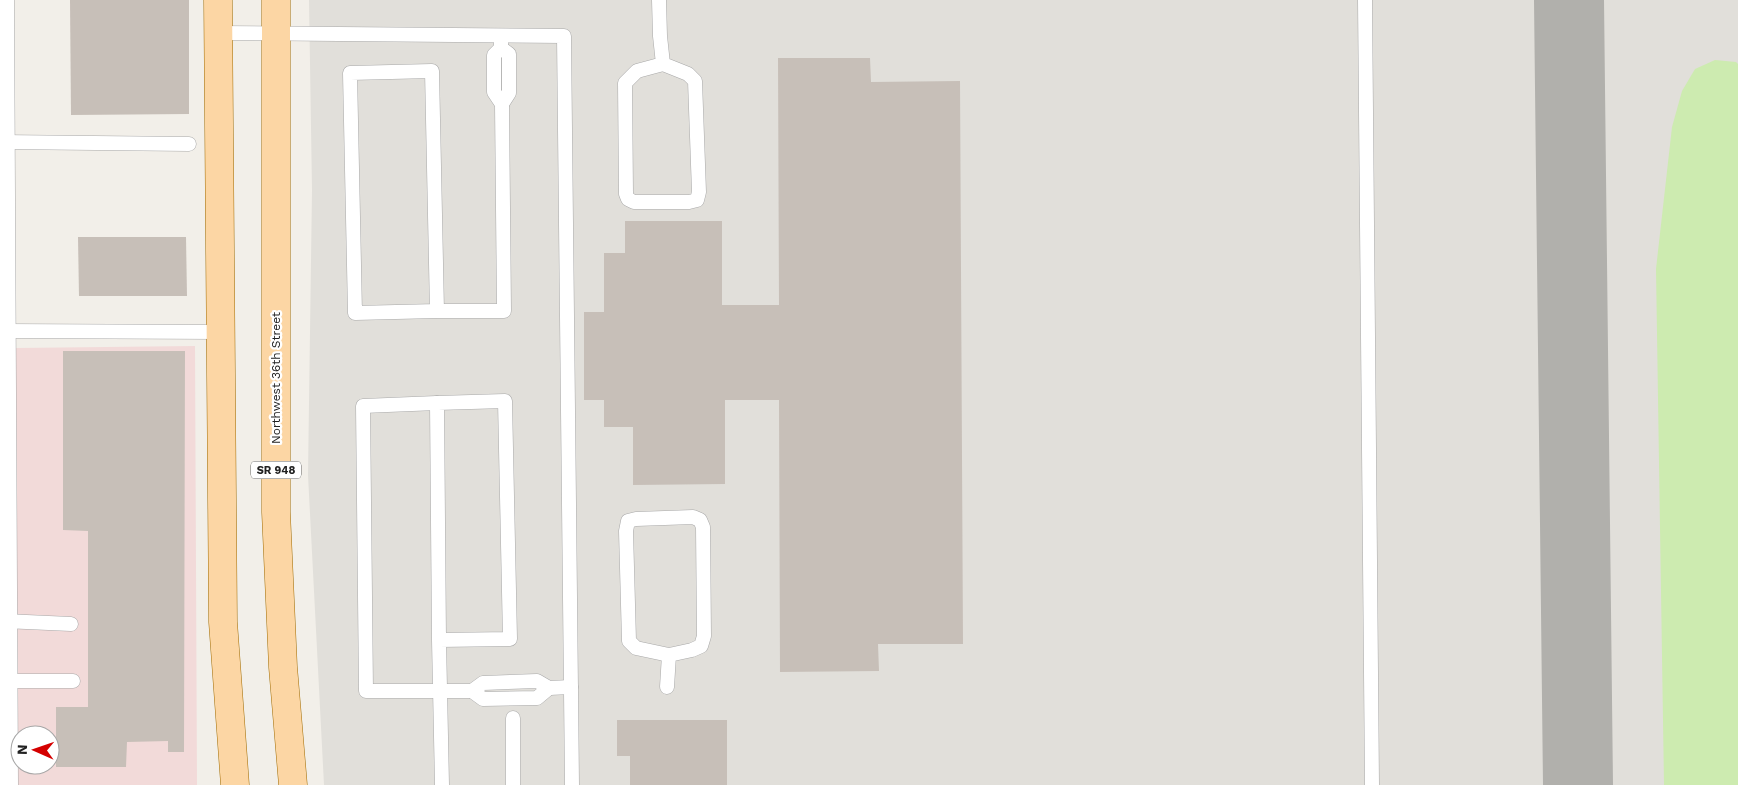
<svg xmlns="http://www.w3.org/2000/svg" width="1738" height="785" font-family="'Work Sans',sans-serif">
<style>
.commercial{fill:#f2dad9;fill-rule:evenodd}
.airport{fill:#e1dfda}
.grass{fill:#cdebb0}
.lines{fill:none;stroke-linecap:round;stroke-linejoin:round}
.taxiway{stroke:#b1b0ac;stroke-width:70}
.building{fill:#c7bfb8}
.service-casing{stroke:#a9a9a9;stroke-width:15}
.minor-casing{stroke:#a9a9a9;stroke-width:29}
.primary-casing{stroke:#a06b00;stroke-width:29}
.service{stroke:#fff;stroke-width:14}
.minor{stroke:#fff;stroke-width:28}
.primary{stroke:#fcd6a4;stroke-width:28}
.labels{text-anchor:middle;stroke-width:4.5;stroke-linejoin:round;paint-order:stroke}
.shield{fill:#fff;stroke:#646464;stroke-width:1}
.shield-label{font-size:11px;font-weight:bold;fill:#222}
.street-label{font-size:12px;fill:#222;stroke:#fff}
</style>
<rect width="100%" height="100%" fill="#f2efe9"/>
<path class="commercial" d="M195,346L197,785H10L16,348ZM20,735H50V765H20Z"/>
<path class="airport" d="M309,0H1738V785H324L308,475L312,190Z"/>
<path class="grass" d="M1715,60L1736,62L1738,64V785H1664L1656,269L1672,127L1682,91L1695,69Z"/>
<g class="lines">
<path class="taxiway" d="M1569,0L1578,785"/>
</g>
<g class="building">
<path d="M70,0H189V114L71,115Z"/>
<path d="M778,58H870L871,82L960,81L963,644H878L879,671L780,672L779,400H725V484L633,485V427H604V400H584V312H604V253H625V221H722V305H779Z"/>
<path d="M78,237H186L187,296H79Z"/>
<path d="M63,351H185L184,752H168V741L127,742L126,767H56V707H88V531L63,530Z"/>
<path d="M617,720H727V785H630V756H617Z"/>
</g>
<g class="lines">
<g class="service-casing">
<g id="service">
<path d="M659,0L660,36L663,64L637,71L625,83L626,194L628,199L634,202H689L697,200L699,192L695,81L688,74L663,64"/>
<path d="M1365,0L1372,785"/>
<path d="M218,33L564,36L572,785"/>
<path d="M501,48L509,54V93L502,104"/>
<path d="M1,142L189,144"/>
<path d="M437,311L355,313L350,73L432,71L437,311H504L502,104L494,92V55L501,48V36"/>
<path d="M2,331L220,332"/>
<path d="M437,403L363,406L366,691H472L483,683L537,681L549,688L571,687"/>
<path d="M4,621L71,624"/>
<path d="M439,640L437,403L505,401L510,639L439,640L442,785"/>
<path d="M4,681H73"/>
<path d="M667,687L669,655L692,650L701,646L704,636L703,527L700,520L693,517L636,519L628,521L626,531L629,641L636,648L669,655"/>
<path d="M472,691L483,699L537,698L549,688"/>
<path d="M513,718V785"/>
</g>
</g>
<g class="minor-casing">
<path id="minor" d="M0,0L4,785"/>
</g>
<g class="primary-casing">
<g id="primary">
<path d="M218,0L223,622L235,785"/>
<path d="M276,0V512L283,667L293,785"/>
</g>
</g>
<use href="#service" class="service"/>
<use href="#minor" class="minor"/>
<use href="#primary" class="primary"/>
</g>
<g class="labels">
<rect class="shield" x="251" y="461.5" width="50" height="17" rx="4"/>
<g class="shield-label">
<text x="276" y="474">SR 948</text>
</g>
<g class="street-label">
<text transform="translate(276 378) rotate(-90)" y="4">Northwest 36th Street</text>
</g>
</g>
<g transform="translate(35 750) rotate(272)"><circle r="24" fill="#ffffff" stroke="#a7a7a7"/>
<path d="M0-4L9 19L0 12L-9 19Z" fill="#d40000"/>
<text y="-8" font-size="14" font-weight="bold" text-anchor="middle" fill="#222222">N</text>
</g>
</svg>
